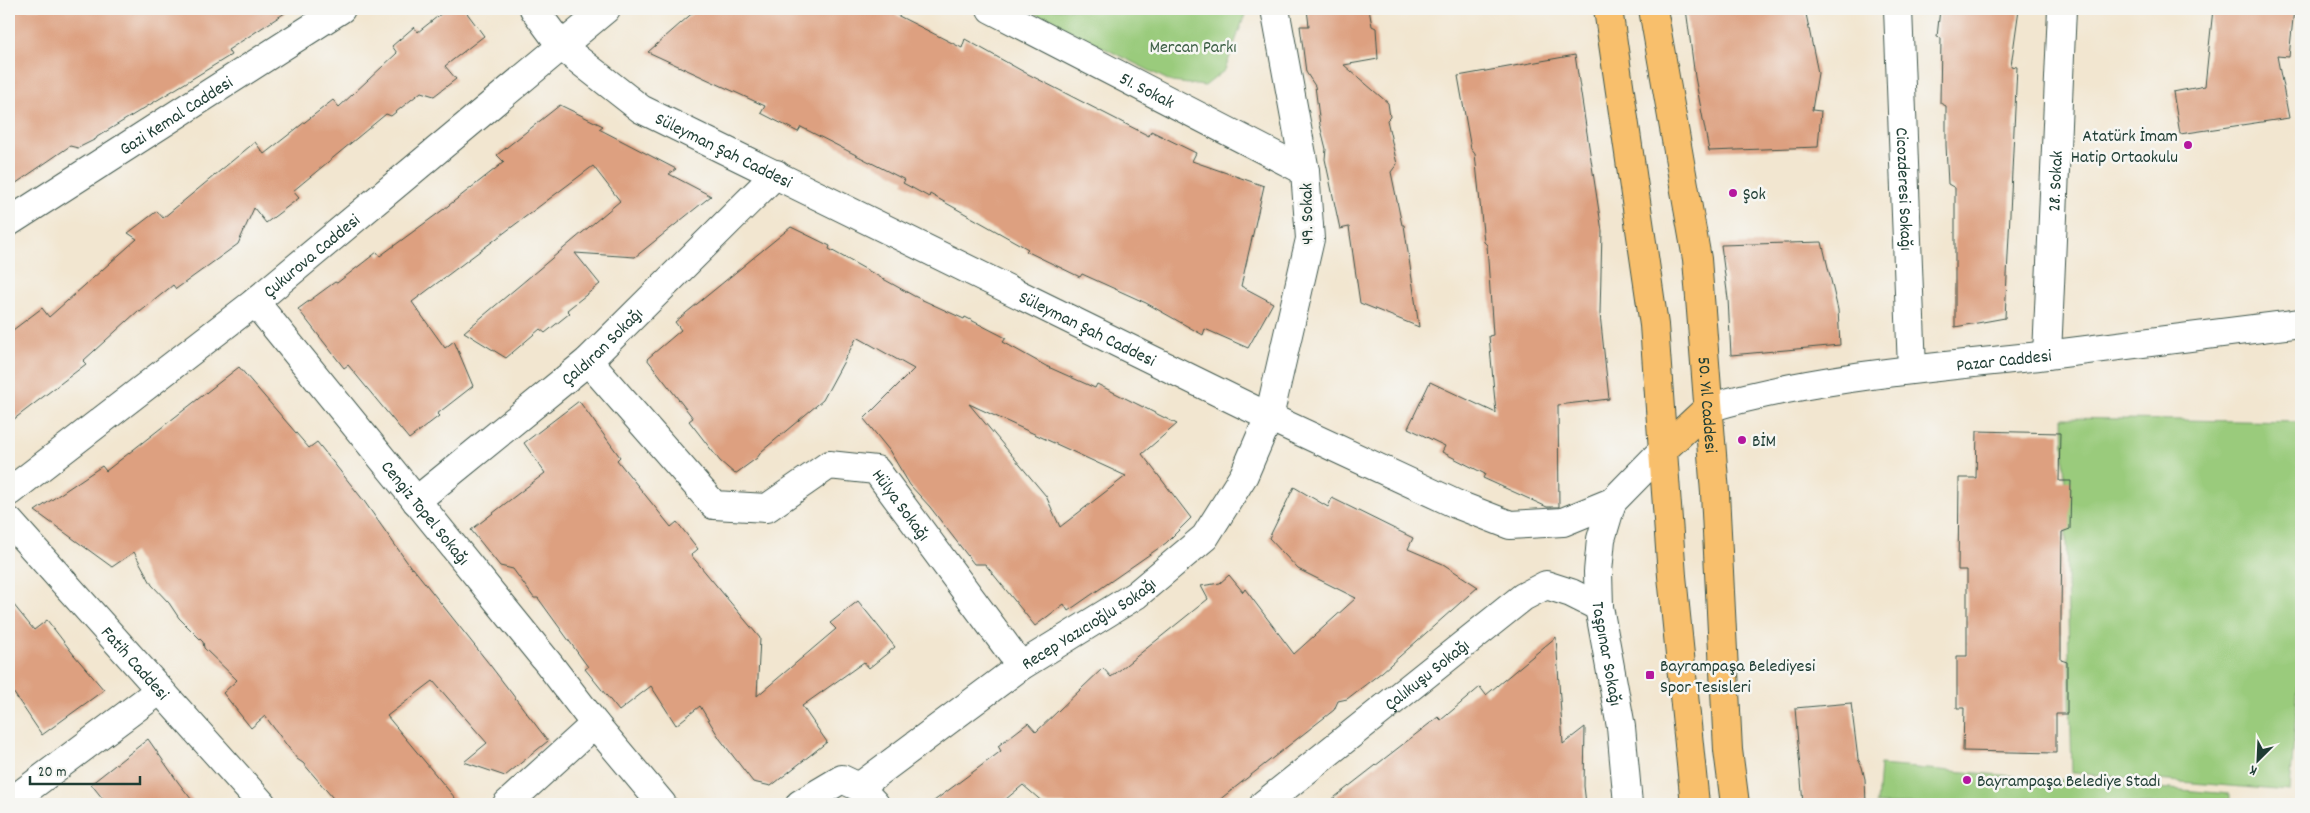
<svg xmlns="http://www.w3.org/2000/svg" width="2310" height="813" font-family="Dekko,sans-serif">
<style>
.green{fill:#9acb7b;stroke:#5c8458}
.building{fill:#dda080;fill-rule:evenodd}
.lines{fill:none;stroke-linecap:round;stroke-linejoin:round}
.minor-casing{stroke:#3f564b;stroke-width:30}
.tertiary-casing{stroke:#3f564b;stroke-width:30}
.primary-casing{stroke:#3f564b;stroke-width:30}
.minor{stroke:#fff;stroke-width:28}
.tertiary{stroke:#fff;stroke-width:28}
.primary{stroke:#f8bf6c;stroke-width:28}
.poi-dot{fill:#b5179e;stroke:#f6f6f2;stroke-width:2}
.labels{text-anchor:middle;stroke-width:5;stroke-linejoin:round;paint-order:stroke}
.park-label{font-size:18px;fill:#3e6046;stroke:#f6f6f2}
.street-label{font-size:18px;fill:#1f3d34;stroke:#f6f6f2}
.poi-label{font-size:18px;fill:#1f3d34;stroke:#f6f6f2;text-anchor:start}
</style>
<rect width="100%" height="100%" fill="#f6f6f2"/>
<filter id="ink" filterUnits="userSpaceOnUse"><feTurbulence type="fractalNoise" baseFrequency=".02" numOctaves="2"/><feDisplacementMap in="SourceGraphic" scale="10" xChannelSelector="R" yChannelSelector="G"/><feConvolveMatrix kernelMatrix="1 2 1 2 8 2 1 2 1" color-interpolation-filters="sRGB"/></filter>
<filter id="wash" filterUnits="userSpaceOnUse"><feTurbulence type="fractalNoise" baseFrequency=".0096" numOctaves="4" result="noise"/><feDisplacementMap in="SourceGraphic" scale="20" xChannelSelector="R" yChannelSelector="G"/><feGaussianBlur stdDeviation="1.12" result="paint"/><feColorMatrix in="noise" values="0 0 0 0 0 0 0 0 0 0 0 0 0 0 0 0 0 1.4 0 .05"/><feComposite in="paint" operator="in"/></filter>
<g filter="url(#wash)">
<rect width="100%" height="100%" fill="#f2e6d0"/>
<g class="green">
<path d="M1026,9H1247L1225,70L1205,86L1172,82Z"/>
<path d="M2063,418L2301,422V645L2290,791L2072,773Z"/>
<path d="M1880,765L2230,794V804H1877Z"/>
</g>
<g id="blocks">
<g class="building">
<path d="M9,9H291L228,50L231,55L97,137L96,139L78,148L70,146L9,188Z"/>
<path d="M447,9H464L484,36L445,66L456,79L434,96L421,92L391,116L386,114L293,191L299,198L266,223L254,208L238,244L176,289L173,285L140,312L138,311L83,361L86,364L9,423V333L42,308L49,317L137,239L128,233L157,211L163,218L255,142L264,154L333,100L339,107L397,53L392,46L414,27L418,32Z"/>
<path d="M697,9H885L962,48L965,39L1024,72L1149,136L1151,131L1196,153L1192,161L1264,186L1241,286L1273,303L1248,348L1205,329L1203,335L1146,303L1082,274L1080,277L1026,251L1028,249L930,194L929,197L903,183L905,180L801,127L798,132L761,113L765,106L648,52Z"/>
<path d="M1307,9H1369L1372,26L1376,28L1378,59L1344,65L1388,103L1390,117L1387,120L1397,164L1391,172L1402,225H1404L1419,327L1360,303L1349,227L1340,229L1325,159L1326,149L1320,125L1315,86L1306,72L1300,26H1309Z"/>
<path d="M1686,9H1805L1818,73L1812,110L1821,111L1818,147L1709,151L1695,77Z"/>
<path d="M1940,9H2019L2011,66L2017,67L2005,318L1955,327V188L1948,184L1946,145V106L1940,103L1941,38L1937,37Z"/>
<path d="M2213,9H2294L2289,57L2277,56L2289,118L2180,134L2173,92L2205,86Z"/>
<path d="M1575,55L1602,231L1600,314L1609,399L1558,405L1559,507H1547L1483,478L1485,474L1442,452L1445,446L1408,428L1430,382L1496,413L1489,336L1493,335L1487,245L1484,242L1475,154L1471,149L1458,76Z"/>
<path d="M560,105L603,126L599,129L676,169L669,174L711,196L635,257L575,253L600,284L567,310L570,313L545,333L540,329L506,358L464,332L620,201L593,166L412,302L445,348L454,341L473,386L437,414L439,416L409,439L348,365L344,368L298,309L335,282L337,283L377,252L380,256L444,209L504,162L497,155Z"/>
<path d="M791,227L830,246L829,249L914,296L964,319L965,317L1006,338L1003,342L1046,366L1095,388L1097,384L1177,424L1142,454L1191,518L1166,543L1068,611L1064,604L1035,626L985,564H974L930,507L910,485L889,450L864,419L914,369L857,337L823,400L762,451L757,458L735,474L720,461L689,421L693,418L647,359L681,330L675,322ZM969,404L1126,476L1060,527L1046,496Z"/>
<path d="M1822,242L1838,310L1840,345L1731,355L1728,299L1721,245Z"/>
<path d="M239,367L309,448L317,442L364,501L412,569L413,568L490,665L548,741L505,776L464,762L487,743L433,681L387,716L460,804H338L303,763L297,759L265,716L251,728L223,693L237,680L204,648L203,642L179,618L169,603L152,585L134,552L112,567L35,511L102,466L106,471Z"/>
<path d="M579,401L620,457L617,460L671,527L677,522L698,549L691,555L760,638L757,696L836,629L830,623L858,601L895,647L869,668L864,662L802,706L827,742L771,786L753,782L720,739L700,706L676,725L651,686L619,711L585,669L588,667L538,598H534L513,569L500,566L471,530L545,473L524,443Z"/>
<path d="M1977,431L2060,433L2059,481H2071L2070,529L2062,532L2061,613V660L2067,662V714H2056V753L1963,751L1964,708H1957V656H1967V570H1958L1959,478H1976Z"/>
<path d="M1294,487L1328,507L1332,498L1413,538L1408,549L1443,564L1478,587L1382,672L1347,699L1338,701L1334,710L1214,804H1045L1023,785L1000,804H930L1001,751L998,746L1028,723L1036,732L1103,668L1111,677L1188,615L1208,599L1201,586L1220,583L1229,575L1243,592L1245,589L1294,654L1356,598L1298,569L1269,538Z"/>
<path d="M9,599L34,630L47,620L74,655L104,690L42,735L9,686Z"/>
<path d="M1556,637L1563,744L1585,727L1584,786L1586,804H1326L1438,717L1441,720L1480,687L1486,695Z"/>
<path d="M1851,703L1858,759L1862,767L1865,779L1866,804H1803L1795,708Z"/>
<path d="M148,739L178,782L195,804H107L91,784Z"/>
</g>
</g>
</g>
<g filter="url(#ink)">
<use href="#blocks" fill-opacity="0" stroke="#3f564b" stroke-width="1"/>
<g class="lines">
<g class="minor-casing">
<g id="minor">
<path id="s1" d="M991,9L1305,171"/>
<path id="s2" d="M1898,9L1912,369"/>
<path id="s3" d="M9,222L341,9"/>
<path id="s4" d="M255,302L549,664L595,724L662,804"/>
<path id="s5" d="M2047,355L2062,9"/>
<path id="s6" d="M588,361L714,505L767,508L829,465L876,470L1021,666"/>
<path id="s7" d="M9,492L255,302L606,9"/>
<path id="s8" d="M416,501L588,361L776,174"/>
<path id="s9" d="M1612,502L1601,539L1598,572L1599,607L1621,727L1628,804"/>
<path id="s10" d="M859,787L1021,666L1136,595L1205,537L1244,475L1269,417L1310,239L1305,171L1275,9"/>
<path d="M9,803L160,690"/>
<path d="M507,804L595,724"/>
<path d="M800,804L842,779L859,787L875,804"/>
<path id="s11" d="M1264,804L1523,597L1546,585L1571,593L1599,607"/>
</g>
</g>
<g class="tertiary-casing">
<g id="tertiary">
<path id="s12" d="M534,9L562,47L641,109L1269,417L1456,504L1510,525L1563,522L1612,502L1663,450"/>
<path id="s13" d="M1708,408C1817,376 1933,368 2047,355C2132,345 2216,333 2301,323"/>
<path id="s14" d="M9,521L262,804"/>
</g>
</g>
<g class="primary-casing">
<g id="primary">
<path d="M1608,9L1654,325L1672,576L1695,804"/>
<path id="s15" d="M1653,9L1697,259L1715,493L1728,750L1735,804"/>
<path d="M1663,450L1708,408"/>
</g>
</g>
<use href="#minor" class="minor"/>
<use href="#tertiary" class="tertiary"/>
<use href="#primary" class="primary"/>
</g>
</g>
<g class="poi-dot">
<circle cx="2188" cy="145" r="5"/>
<circle cx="1733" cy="193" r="5"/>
<circle cx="1742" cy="440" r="5"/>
<rect x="1645" y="670" width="10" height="10" rx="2.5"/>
<circle cx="1967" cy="780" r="5"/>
</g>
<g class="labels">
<g class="park-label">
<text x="1193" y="52">Mercan Parkı</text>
</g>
<g class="street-label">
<text dy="6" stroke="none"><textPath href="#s1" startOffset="176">51. Sokak</textPath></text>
<text dy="6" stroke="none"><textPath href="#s3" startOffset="198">Gazi Kemal Caddesi</textPath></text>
<text dy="6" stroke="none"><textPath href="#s12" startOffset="240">Süleyman Şah Caddesi</textPath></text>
<text dy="6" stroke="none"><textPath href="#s5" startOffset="174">28. Sokak</textPath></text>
<text dy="6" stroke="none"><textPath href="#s2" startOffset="180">Cicozderesi Sokağı</textPath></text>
<text transform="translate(1306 214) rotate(-91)" y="6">49. Sokak</text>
<text dy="6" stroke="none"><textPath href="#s7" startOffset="384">Çukurova Caddesi</textPath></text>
<text dy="6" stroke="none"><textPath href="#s12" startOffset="645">Süleyman Şah Caddesi</textPath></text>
<text dy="6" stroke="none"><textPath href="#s8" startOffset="242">Çaldıran Sokağı</textPath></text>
<text dy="6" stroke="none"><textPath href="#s13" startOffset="300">Pazar Caddesi</textPath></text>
<text dy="6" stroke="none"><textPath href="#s15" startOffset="400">50. Yıl Caddesi</textPath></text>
<text dy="6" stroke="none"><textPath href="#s6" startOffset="410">Hülya Sokağı</textPath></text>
<text dy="6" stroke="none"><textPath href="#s4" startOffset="271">Cengiz Topel Sokağı</textPath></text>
<text dy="6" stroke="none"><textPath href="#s10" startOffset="282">Recep Yazıcıoğlu Sokağı</textPath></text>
<text dy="6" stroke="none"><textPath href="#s9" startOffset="154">Taşpınar Sokağı</textPath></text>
<text dy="6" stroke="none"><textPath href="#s14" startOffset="190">Fatih Caddesi</textPath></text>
<text dy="6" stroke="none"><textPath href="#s11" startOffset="208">Çalıkuşu Sokağı</textPath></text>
</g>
<g class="poi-label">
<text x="2178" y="141" text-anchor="end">Atatürk İmam<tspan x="2178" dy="21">Hatip Ortaokulu</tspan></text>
<text x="1743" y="199">Şok</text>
<text x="1752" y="446">BİM</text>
<text x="1660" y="671">Bayrampaşa Belediyesi<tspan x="1660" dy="21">Spor Tesisleri</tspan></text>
<text x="1977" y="786">Bayrampaşa Belediye Stadı</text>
</g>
</g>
<rect width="2310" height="813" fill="none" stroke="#f6f6f2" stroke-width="30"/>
<g transform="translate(2258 760) rotate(204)" stroke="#f6f6f2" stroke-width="4" paint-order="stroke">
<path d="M0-4L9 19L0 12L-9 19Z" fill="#1f3d34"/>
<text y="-8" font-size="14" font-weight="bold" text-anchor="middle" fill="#1f3d34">K</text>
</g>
<path d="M30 776v8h110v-8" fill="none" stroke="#1f3d34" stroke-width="2.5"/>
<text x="38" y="776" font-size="15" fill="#1f3d34" stroke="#f6f6f2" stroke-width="4" paint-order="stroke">20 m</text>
</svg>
